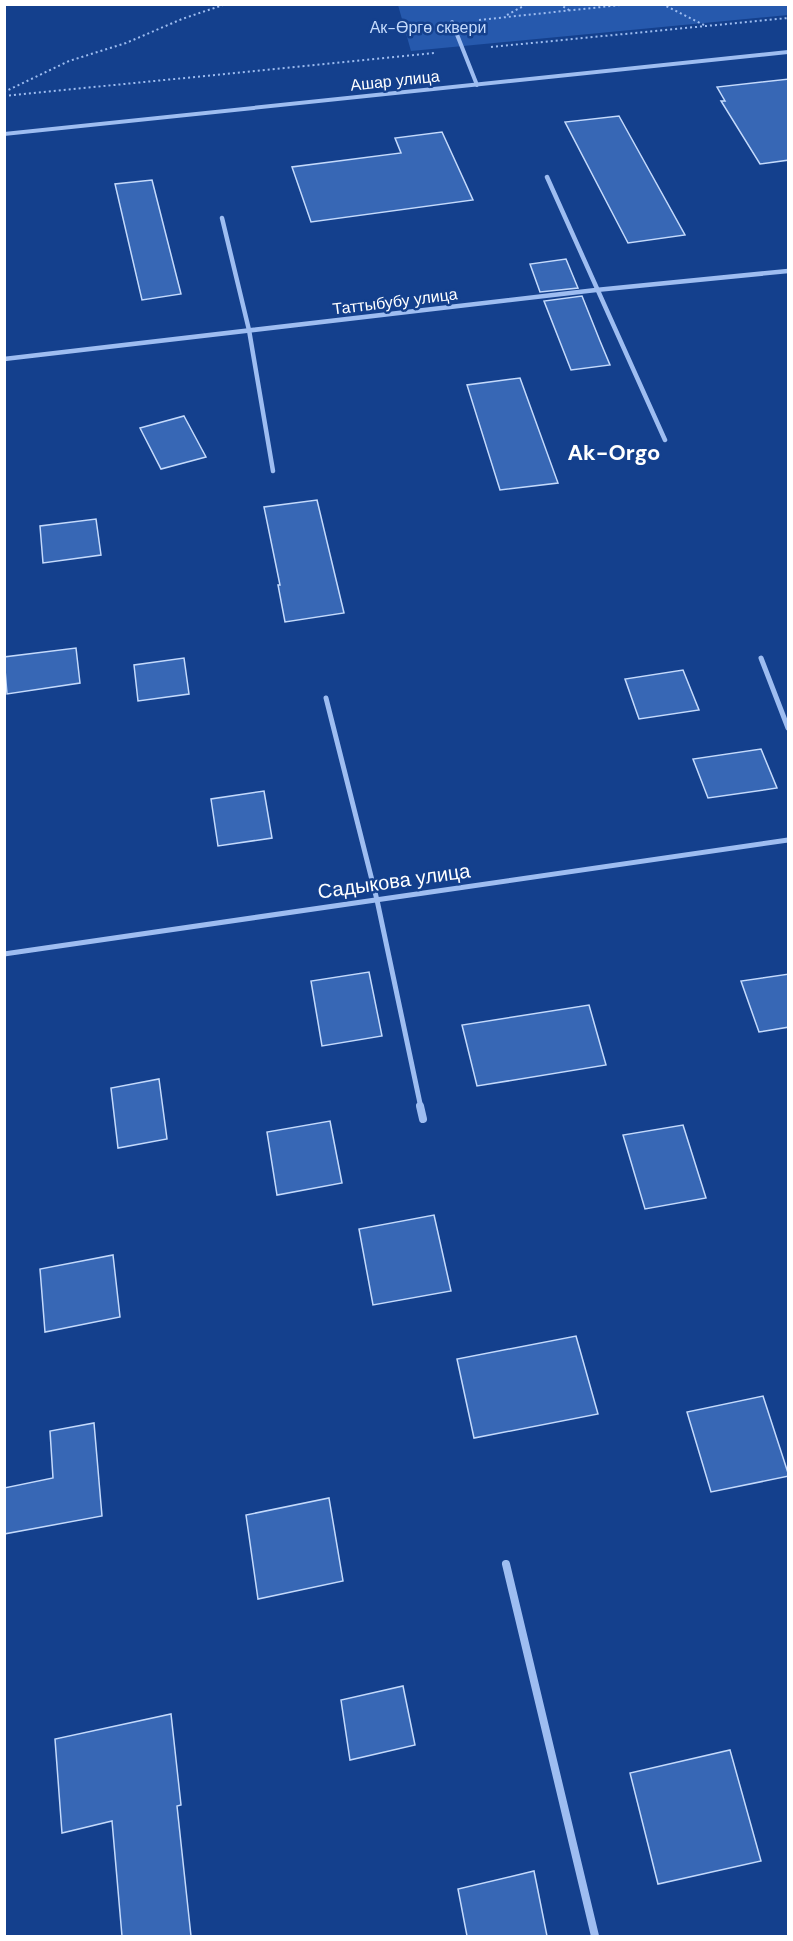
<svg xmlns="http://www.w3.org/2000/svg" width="793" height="1941" font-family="'DM Sans',sans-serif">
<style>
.green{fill:#2659ad}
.building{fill:#3767b5;stroke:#c4dafc;stroke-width:1.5}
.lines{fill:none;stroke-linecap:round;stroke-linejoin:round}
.path{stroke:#9ebdf1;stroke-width:2;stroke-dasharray:2 3;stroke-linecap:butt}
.pedestrian{stroke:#9ebdf1;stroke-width:4}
.minor-far2{stroke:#9ebdf1;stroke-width:4.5}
.minor-far1{stroke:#9ebdf1;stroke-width:5}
.minor{stroke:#9ebdf1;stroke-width:8}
.tertiary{fill:#9ebdf1;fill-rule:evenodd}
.labels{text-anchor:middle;stroke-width:5;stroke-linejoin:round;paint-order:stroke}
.far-park-label{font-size:16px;fill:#c4dafc;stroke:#14408d}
.far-street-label{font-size:16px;fill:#fff;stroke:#14408d}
.street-label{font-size:20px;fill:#fff;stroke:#14408d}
.far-district-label{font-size:22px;font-weight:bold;fill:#fff;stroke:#14408d}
</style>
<rect width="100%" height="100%" fill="#14408d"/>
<path class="green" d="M788,4V15L411,51L398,5Z"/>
<g class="building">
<path d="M789,79V160L760,164L721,101H725L717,87Z"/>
<path d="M619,116L685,235L628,243L565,122Z"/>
<path d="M442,132L473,200L311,222L292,167L401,153L395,138Z"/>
<path d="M152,180L181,294L142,300L115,184Z"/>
<path d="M566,259L578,288L540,292L530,264Z"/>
<path d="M582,296L600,341L610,365L571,370L544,301Z"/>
<path d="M520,378L558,483L500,490L467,385Z"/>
<path d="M184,416L206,457L161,469L140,428Z"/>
<path d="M317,500L344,613L285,622L278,585H280L264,507Z"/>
<path d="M96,519L101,555L43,563L40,526Z"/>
<path d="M76,648L80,683L7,694L4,657Z"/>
<path d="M184,658L189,694L138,701L134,665Z"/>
<path d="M683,670L699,710L639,719L625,679Z"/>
<path d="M761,749L777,788L708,798L693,759Z"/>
<path d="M264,791L272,838L218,846L211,799Z"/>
<path d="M369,972L382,1036L322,1046L311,981Z"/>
<path d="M789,974V1027L759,1032L741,981Z"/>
<path d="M589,1005L606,1065L477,1086L462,1025Z"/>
<path d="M159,1079L167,1139L118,1148L111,1088Z"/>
<path d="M330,1121L342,1183L277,1195L267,1132Z"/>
<path d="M683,1125L706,1198L645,1209L623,1135Z"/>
<path d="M434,1215L451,1291L373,1305L359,1229Z"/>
<path d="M113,1255L120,1317L45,1332L40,1269Z"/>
<path d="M576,1336L598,1414L474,1438L457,1359Z"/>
<path d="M763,1396L789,1476L711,1492L687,1412Z"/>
<path d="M94,1423L102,1516L4,1534V1488L53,1478L50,1431Z"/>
<path d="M329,1498L343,1581L258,1599L246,1515Z"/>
<path d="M403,1686L415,1745L350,1760L341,1700Z"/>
<path d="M171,1714L181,1805L177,1806L191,1936H122L112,1821L62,1833L55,1739Z"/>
<path d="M730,1750L761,1861L658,1884L630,1773Z"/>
<path d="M534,1871L547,1936H467L458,1889Z"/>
</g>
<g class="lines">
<g class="path">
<path d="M559,4L569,10"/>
<path d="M662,4L704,25"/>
<path d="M507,15L527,4"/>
<path d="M479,20L630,4"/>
<path d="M491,47L788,18"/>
<path d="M4,92L69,61L126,43L182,19L226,4"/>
<path d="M4,96L435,53"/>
</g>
<path class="pedestrian" d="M452,22L477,85"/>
<g class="minor-far2">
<path d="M547,177L665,440"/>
<path d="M222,218L249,330L273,471"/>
<path d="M4,359L596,290L788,271"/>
</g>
<g class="minor-far1">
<path d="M761,658L788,728"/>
<path d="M326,698L377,900L421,1108"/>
<path d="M4,954L788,840"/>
</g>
<g class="minor">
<path d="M420,1106L423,1119"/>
<path d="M506,1564L595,1936"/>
</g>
<path class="tertiary" d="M788,50V54L4,136V132Z"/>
</g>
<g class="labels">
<g class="far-park-label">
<text x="428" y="33">Ак-Өргө сквери</text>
</g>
<g class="far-street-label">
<text transform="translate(395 80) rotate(-6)" y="6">Ашар улица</text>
<text transform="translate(395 301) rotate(-7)" y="6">Таттыбубу улица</text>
</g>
<g class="street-label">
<text transform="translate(394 881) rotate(-8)" y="7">Садыкова улица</text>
</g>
<g class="far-district-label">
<text x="614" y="460">Ak-Orgo</text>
</g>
</g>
<rect width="793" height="1941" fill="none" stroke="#ffffff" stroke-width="12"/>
</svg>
